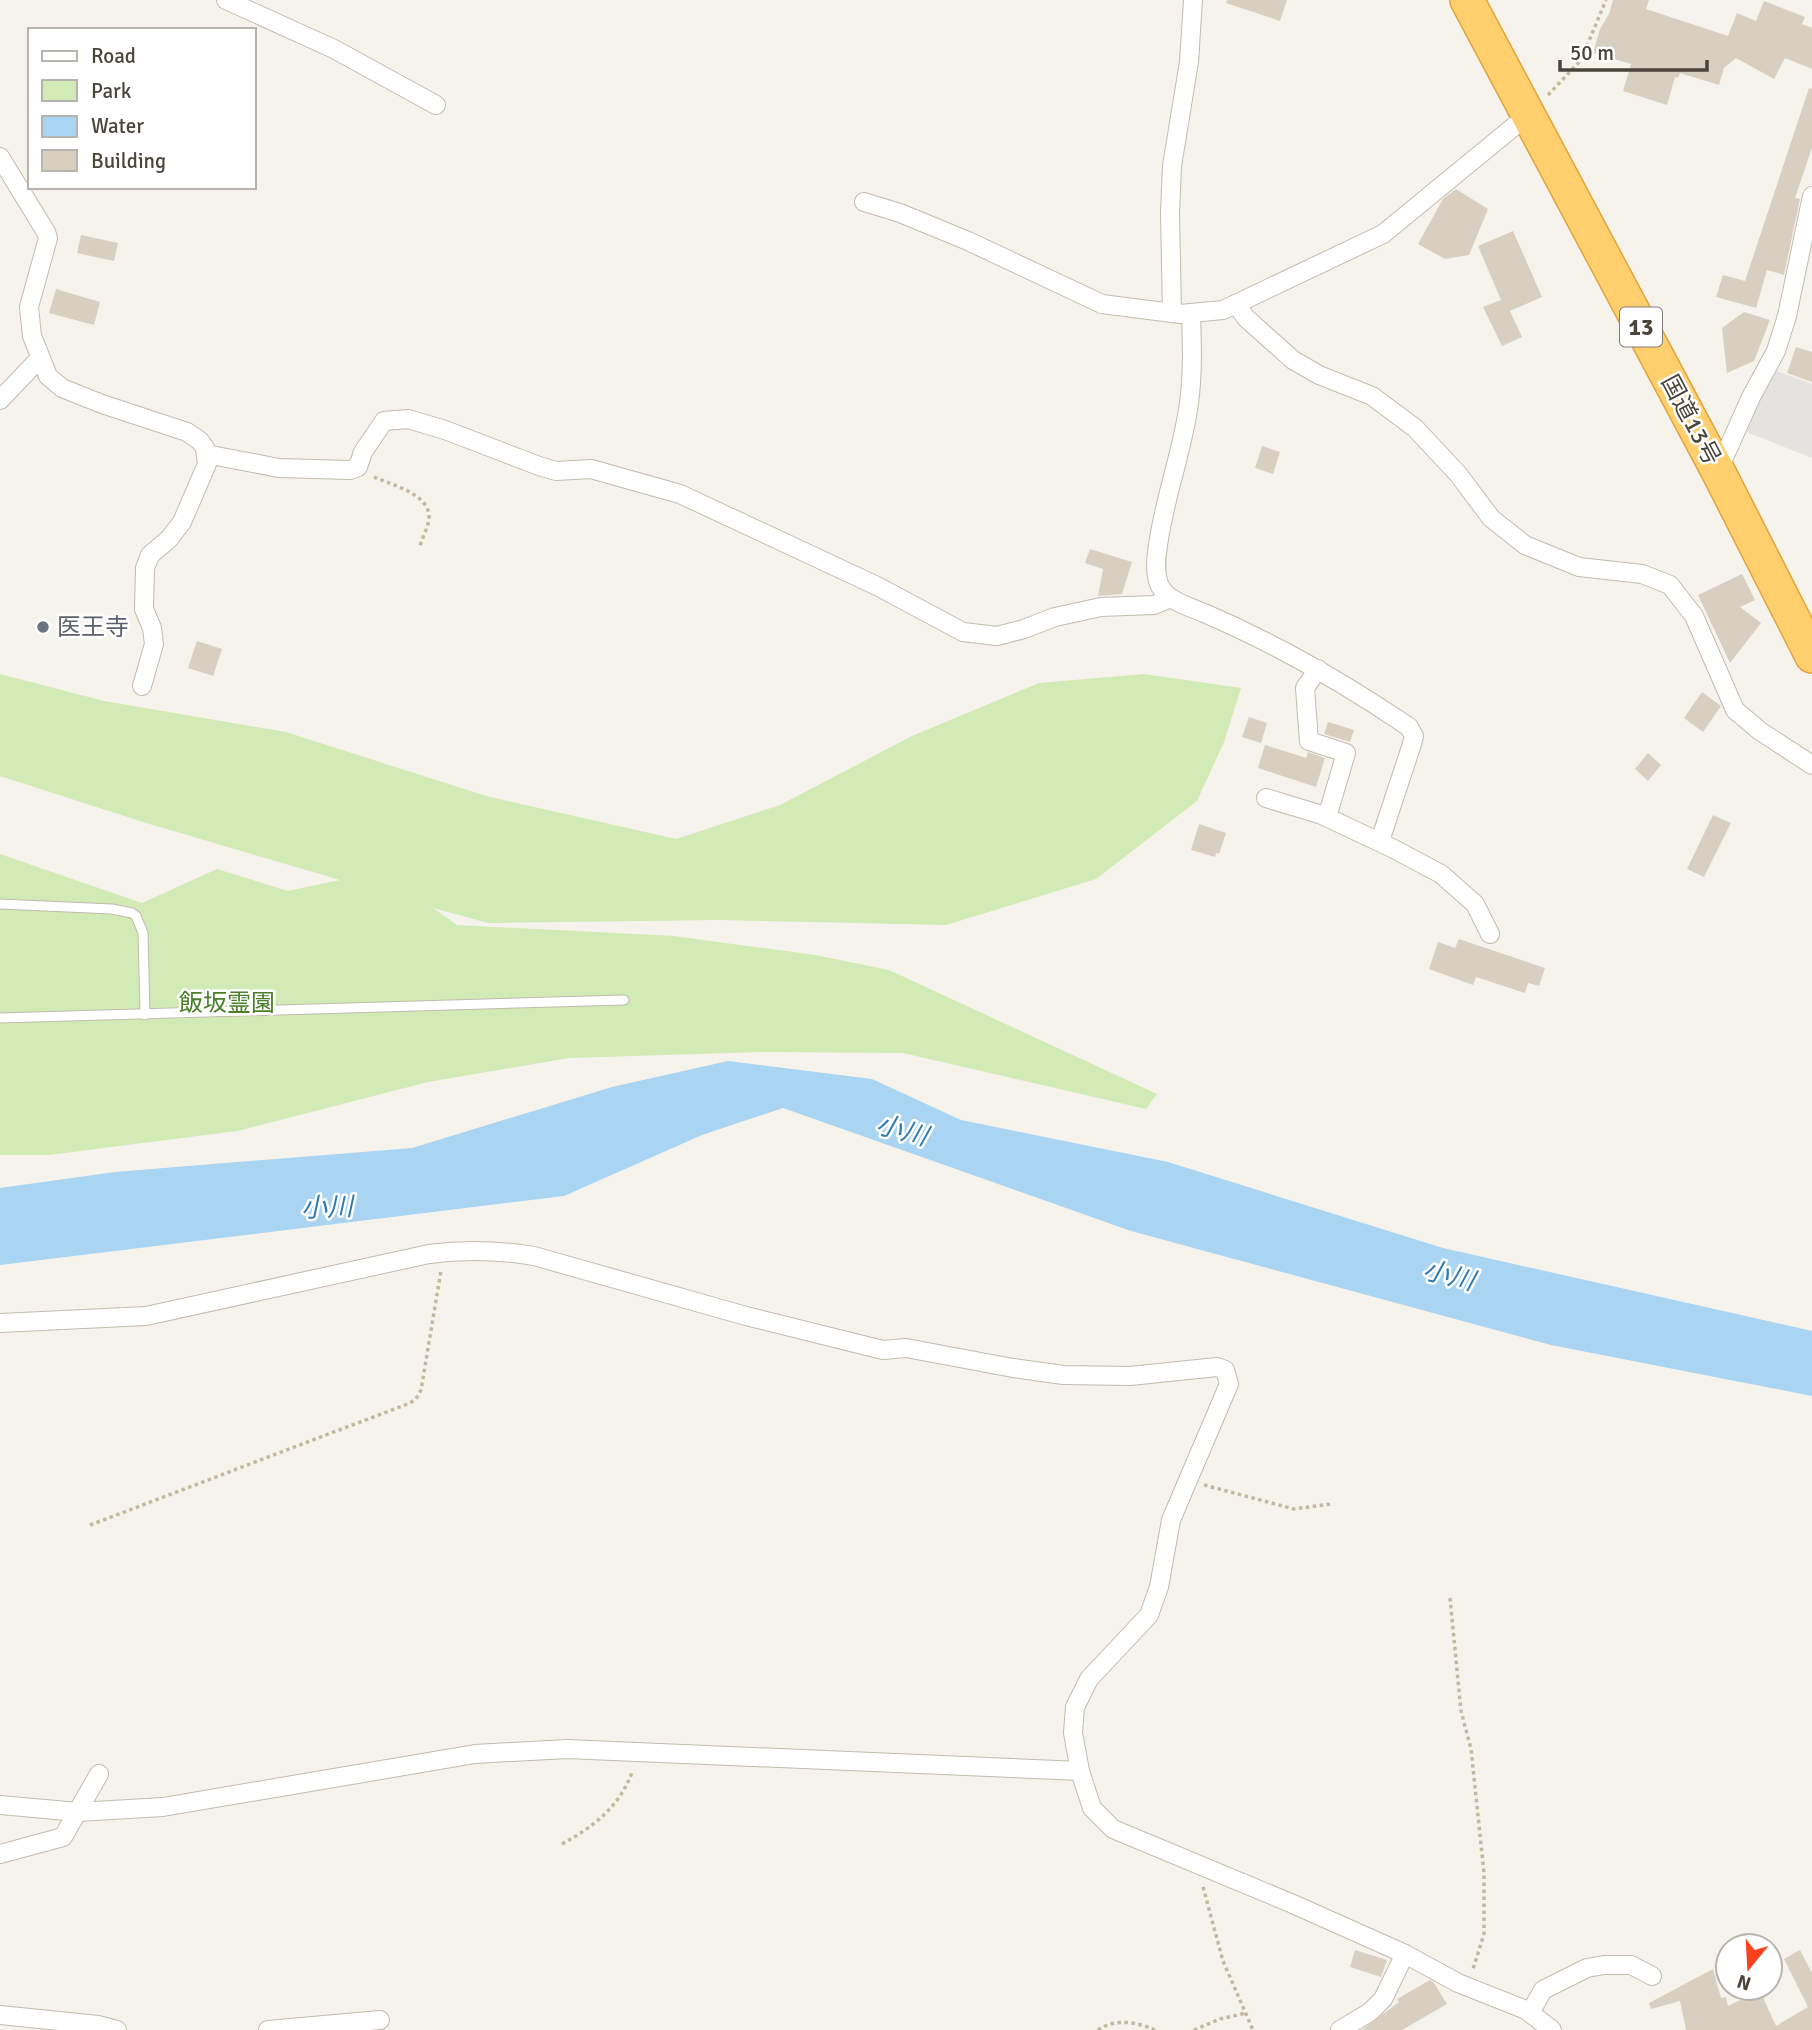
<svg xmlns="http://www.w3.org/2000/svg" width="1812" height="2030" font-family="Signika,'Noto Sans JP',sans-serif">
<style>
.green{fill:#d2eab5}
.parking{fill:#e5e3e0}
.water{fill:#a9d4f2}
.building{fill:#d8cfc1}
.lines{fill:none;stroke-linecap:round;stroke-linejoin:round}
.lane-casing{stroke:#c2bbae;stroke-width:11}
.street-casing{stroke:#c2bbae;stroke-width:20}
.highway-casing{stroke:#e0a43c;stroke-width:36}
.path{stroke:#c4b79f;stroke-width:3.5;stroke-dasharray:3.5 3.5;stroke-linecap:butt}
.lane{stroke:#fff;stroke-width:9}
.street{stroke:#fff;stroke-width:18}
.highway{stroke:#ffcf6e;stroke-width:33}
.worship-dot{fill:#6b7280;stroke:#fff;stroke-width:2.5}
.labels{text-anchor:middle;stroke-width:5;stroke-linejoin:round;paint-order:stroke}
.shield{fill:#fff;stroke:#817c74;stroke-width:2}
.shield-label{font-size:23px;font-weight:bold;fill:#4b4439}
.street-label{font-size:24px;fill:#4b4439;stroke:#fff}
.worship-label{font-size:24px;fill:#5b616d;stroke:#fff;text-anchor:start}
.park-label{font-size:24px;fill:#4a7f2a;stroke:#fff}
.water-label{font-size:26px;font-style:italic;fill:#2e7ab2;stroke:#fff}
</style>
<rect width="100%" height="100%" fill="#f6f3ec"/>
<path class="green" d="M0,674L104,701L286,732L486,796L676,839L780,805L912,736L1039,683L1144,674L1241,688L1224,742L1197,801L1096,879L946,925L718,920L488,923L433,908L457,925L674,936L815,955L889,970L1157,1094L1146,1109L903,1053L762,1052L569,1058L428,1082L237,1131L49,1155H0V854L142,903L217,869L288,891L340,880L146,823L0,776Z"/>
<path class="parking" d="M1774,370L1812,384V458L1744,431L1750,412Z"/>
<path class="water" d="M728,1061L872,1079L961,1120L1168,1162L1443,1248L1812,1331V1396L1551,1345L1131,1231L783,1108L702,1135L564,1196L0,1265V1188L115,1172L412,1148L612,1087Z"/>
<g class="building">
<path d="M1227,0H1287L1280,21L1226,3Z"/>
<path d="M1613,0H1649L1646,9L1728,36L1737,13L1756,21L1764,1L1805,17L1802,24L1812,28V69L1785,58L1774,79L1736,58L1724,68L1719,85L1680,73L1678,78L1675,77L1667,105L1623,91L1631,64L1593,53L1600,29L1609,14Z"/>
<path d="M1809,88L1812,89V148L1795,198L1800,199L1784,275L1767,270L1756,308L1716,297L1723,275L1745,281Z"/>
<path d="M1456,189L1488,209L1469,255L1445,259L1418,244L1443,199Z"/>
<path d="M1513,231L1542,297L1510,311L1522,337L1502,346L1483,307L1501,300L1478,246Z"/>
<path d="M81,235L118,243L114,261L77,253Z"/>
<path d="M56,289L100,302L94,325L49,313Z"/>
<path d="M1744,312L1770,320L1754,361L1727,373L1722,328Z"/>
<path d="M1796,347L1812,352V382L1787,373Z"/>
<path d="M1262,446L1280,452L1273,474L1255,468Z"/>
<path d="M1090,549L1132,562L1122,594L1098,596L1103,569L1085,563Z"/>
<path d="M1742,574L1755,600L1740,607L1761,623L1730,663L1698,595Z"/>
<path d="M197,641L222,649L213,676L188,668Z"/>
<path d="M1702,692L1721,706L1703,732L1684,718Z"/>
<path d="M1249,717L1267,723L1261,743L1242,737Z"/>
<path d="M1328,722L1354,730L1350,742L1324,734Z"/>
<path d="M1265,745L1306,758L1308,752L1325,758L1316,787L1258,768Z"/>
<path d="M1648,753L1661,765L1648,781L1635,769Z"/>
<path d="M1713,815L1731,823L1704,877L1687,869Z"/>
<path d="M1199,824L1226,833L1219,854L1216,853L1215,857L1191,850Z"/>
<path d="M1459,939L1545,968L1539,986L1528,983L1525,993L1476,977L1473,985L1429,969L1438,942L1455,948Z"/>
<path d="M1355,1950L1387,1960L1381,1977L1350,1967Z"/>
<path d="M1800,1950L1812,1973V2030H1686L1680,2001L1651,2009L1649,2003L1713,1969L1721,1998L1726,1997L1728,2006L1760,1991L1776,2026L1808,2007L1784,1959Z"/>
<path d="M1430,1980L1434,1983L1447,2004L1402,2030H1362L1399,2002L1397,1999Z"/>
</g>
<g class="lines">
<g class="lane-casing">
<g id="lane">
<path d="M0,904L112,909L132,913L136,916L143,933L145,1015"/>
<path d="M0,1018L624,1000"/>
</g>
</g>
<g class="street-casing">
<g id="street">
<path d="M226,0L334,49L436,105"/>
<path d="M0,157L46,232L48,238L29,307L32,336L48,376L62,388L102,404L187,432L200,441L205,448L207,464L182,522L169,539L150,555L145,568L144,609L152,628L154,644L142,686"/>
<path d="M864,202L900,213L968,241L1102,304L1180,314L1223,310L1383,234L1528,115"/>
<path d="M1236,304L1246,318L1293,360L1319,375L1372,396L1415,428L1458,474L1491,518L1525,545L1579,567L1642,574L1670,585L1694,616L1735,710L1760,731L1812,765"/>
<path d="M1172,313L1170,213L1172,166L1189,62L1193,0"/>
<path d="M1191,313C1192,343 1193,374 1189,403C1183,449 1166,493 1159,539C1157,552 1154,568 1158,581C1163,600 1188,606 1204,613C1277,644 1344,683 1409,727L1414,736L1412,744L1380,841"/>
<path d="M0,400L40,358"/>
<path d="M206,454L279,468L350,470L358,467L363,452L384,421L408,419L445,430L539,466L556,471L591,469L680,494L877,586L963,632L997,636L1024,629L1055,617L1101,607L1154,605L1171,598"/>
<path d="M1718,471L1751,397L1776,351L1787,316L1812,196"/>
<path d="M1318,669L1305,688L1309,741L1346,753L1327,817"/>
<path d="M1266,798L1322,815L1392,848L1441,874L1475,904L1490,934"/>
<path d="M0,1323L146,1316L429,1254C465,1249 498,1250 534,1256L746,1316L883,1350L906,1348L1013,1368L1063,1375L1130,1376L1217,1367L1225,1370L1229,1384L1171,1520L1159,1587L1149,1615L1089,1679L1075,1707L1073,1733L1080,1771L1092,1808L1113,1829L1293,1904L1405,1954L1458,1983L1526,2010L1552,2030"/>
<path d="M0,1805L78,1812L163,1807L475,1754L567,1749L1080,1771"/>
<path d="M0,1854L63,1837L99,1774"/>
<path d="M1530,2013L1543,1990L1587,1968L1604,1965H1631L1652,1976"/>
<path d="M0,2015L98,2025L117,2030"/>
<path d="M268,2030L380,2020"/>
<path d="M1340,2030L1370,2012L1383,1999L1405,1954"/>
</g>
</g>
<g class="highway-casing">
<path id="highway" d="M1467,0L1718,471L1812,656"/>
</g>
<g class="path">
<path d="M1548,95L1581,60L1606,0"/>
<path d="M374,477C392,485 431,494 429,519C428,528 422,538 420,546"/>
<path d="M1204,1485L1294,1509L1331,1504"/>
<path d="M90,1525L410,1403L416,1399L421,1390L441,1271"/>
<path d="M1450,1598L1461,1711L1471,1749L1484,1873V1934L1473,1969"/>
<path d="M562,1844C595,1826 620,1806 633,1770"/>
<path d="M1203,1887L1223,1961L1253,2030"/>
<path d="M1098,2030C1114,2018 1138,2022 1155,2030"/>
<path d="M1194,2030L1220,2019L1246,2013"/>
</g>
<use href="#lane" class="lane"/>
<use href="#street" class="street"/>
<use href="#highway" class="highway"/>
</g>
<circle class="worship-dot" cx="43" cy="627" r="7"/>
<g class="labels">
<rect class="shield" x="1620" y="307.5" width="42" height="39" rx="5"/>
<g class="shield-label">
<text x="1641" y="335">13</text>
</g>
<g class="street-label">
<text transform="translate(1691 420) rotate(62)" y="8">国道13号</text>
</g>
<g class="worship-label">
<text x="57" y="635">医王寺</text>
</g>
<g class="park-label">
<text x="227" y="1011">飯坂霊園</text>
</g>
<g class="water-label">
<text transform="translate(902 1130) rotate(15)" y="9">小川</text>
<text transform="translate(327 1207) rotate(-2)" y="9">小川</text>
<text transform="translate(1449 1275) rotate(14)" y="9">小川</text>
</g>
</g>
<rect x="28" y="28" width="228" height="161" fill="#ffffff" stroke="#b7b4b0" stroke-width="2"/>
<rect x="42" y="51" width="35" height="10" fill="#ffffff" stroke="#b7b4b0" stroke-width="2"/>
<text x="91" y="63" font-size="21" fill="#4b4439">Road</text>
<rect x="42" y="80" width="35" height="21" fill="#d2eab5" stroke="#b7b4b0" stroke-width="2"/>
<text x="91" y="98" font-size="21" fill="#4b4439">Park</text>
<rect x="42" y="116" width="35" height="21" fill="#a9d4f2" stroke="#b7b4b0" stroke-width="2"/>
<text x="91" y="133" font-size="21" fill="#4b4439">Water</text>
<rect x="42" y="150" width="35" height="21" fill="#d8cfc1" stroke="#b7b4b0" stroke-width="2"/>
<text x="91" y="168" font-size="21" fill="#4b4439">Building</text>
<g transform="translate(1749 1967) rotate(198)"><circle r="33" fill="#ffffff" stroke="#b7b4b0" stroke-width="2"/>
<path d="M0-5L12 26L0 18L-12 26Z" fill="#fc3f1d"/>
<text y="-10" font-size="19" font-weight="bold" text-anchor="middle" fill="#4b4439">N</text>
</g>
<path d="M1560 60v10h147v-10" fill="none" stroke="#4b4439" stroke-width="3.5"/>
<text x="1570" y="60" font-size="21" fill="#4b4439" stroke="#ffffff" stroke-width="5" paint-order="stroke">50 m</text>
</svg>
